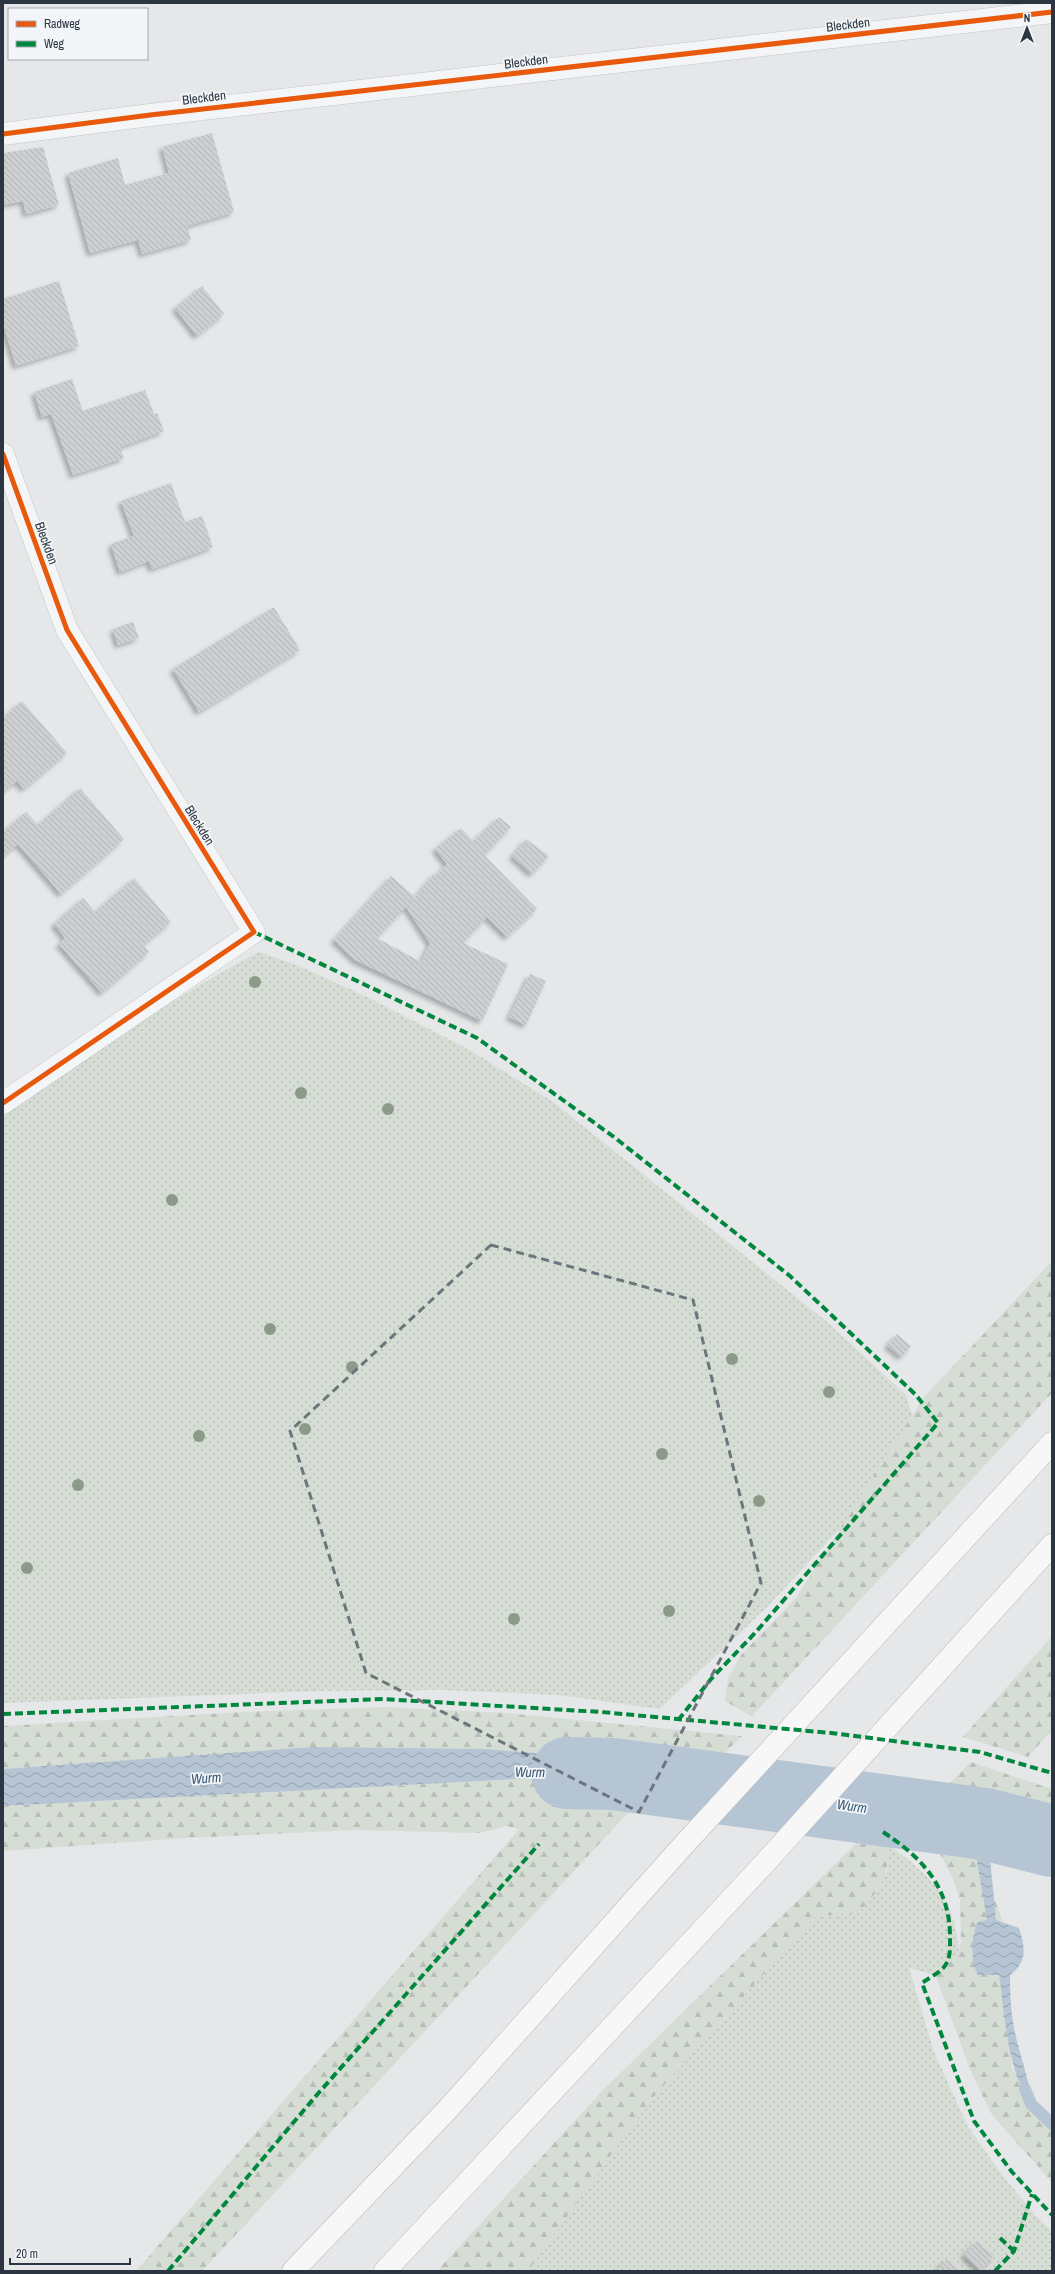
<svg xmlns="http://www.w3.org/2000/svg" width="1055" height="2274" font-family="'Archivo Narrow',sans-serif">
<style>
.grass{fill:url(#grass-dots)}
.forest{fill:url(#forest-firs)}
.water{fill:url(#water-waves)}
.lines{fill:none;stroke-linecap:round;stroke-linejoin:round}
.stream{stroke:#b5c5d3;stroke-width:12}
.river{stroke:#b5c5d3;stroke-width:72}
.building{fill:url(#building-back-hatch);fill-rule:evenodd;filter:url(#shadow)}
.street-casing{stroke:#c3c5c7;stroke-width:23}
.highway-casing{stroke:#b7babe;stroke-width:23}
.street{stroke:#f4f5f6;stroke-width:22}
.highway{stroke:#f7f7f8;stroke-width:22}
.quiet{stroke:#00873e;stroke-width:4;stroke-dasharray:8 4;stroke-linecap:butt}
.cycleway-casing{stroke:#f3f6f8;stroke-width:8}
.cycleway{stroke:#e8590c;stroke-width:5}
.tree{fill:#8c9b89}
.marked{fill:none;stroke:#6d747c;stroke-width:3;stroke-dasharray:8 5;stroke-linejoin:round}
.labels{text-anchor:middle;stroke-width:3.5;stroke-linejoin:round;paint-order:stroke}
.street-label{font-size:13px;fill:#2c3642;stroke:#f3f6f8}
.water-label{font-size:14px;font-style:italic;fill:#385874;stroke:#f3f6f8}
</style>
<defs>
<pattern id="grass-dots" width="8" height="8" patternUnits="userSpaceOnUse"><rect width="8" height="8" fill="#d6ddd5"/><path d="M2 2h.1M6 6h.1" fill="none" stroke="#b8beb8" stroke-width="1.8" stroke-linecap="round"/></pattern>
<pattern id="forest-firs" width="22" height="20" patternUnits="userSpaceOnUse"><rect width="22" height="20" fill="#d6ddd5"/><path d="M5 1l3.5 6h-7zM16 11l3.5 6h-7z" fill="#b8beb8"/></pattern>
<pattern id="water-waves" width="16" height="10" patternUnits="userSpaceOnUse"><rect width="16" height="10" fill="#b5c5d3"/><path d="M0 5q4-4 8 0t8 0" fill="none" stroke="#93a1ad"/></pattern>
<pattern id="building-back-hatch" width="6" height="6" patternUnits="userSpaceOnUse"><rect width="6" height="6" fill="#cdcfd1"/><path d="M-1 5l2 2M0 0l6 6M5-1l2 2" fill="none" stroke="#b0b2b5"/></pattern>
<filter id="shadow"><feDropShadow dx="-3.5" dy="3.5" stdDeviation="2" flood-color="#0004"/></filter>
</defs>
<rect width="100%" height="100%" fill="#e5e7e9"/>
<g class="grass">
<path d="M259,952L297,965L369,998L468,1049L553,1102L826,1321L906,1395L915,1425L886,1479L767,1607L660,1709L559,1695L442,1690L319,1691L3,1703V1111C89,1059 170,998 259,952Z"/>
<path d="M890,1845C921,1870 948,1890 956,1931C958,1941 960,1953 957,1962C956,1968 952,1973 949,1979L909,1968L934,2052L968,2127L1003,2176L1035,2215L1052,2231V2271H528L649,2102L815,1917L859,1912L887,1871Z"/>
</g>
<g class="forest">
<path d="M1052,1261V1393L755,1713L753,1717L725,1701L728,1679L741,1655L795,1599L924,1397Z"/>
<path d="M1052,1636V1730L1028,1757L963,1737Z"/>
<path d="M386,1707L505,1713L742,1736L710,1767L486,1749L121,1761L3,1769V1726L242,1712Z"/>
<path d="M971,1762L1052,1789V1823L943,1790Z"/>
<path d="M539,1778L653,1786L202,2271H136L519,1829L507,1826L480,1833L355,1830L187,1838L3,1851V1806Z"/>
<path d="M903,1786L974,1808L975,1850L1001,1916L1012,2068L1043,2119L1052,2128V2182L992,2115L971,2072L934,1971L957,1954L961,1942L960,1899L952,1876L939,1852L911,1828L880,1809Z"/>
<path d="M870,1830L890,1845C886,1881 883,1885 859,1912L815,1917L649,2102L528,2271H437L603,2090Z"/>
</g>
<g class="water">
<path d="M312,1747L486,1749L710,1767L653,1786L539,1778L3,1806V1769Z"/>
<path d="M903,1786L943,1790L1052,1823V1862L989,1848L996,1920L1019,1928C1025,1948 1028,1961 1010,1975C1010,1995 1011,2017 1016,2037C1021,2059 1030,2081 1031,2104C1007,2072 1005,2014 999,1975H978C970,1961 971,1936 978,1922L987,1920L975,1850L974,1808Z"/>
</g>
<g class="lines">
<path class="stream" d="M1025,2089L1031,2104L1052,2124"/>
<path class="river" d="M567,1773L613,1774L985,1824L1052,1841"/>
</g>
<g class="building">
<path d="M212,133L234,212L187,226L191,240L142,254L138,240L90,253L68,173L118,158L125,185L169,173L162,147Z"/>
<path d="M43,147L59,205L26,214L23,201L3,205V153Z"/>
<path d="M59,281L79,346L16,366L3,324V299Z"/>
<path d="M202,286L224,314L197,336L175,308Z"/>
<path d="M72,379L83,411L145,390L154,414L157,413L164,431L120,447L124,458L73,475L51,414L42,417L34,392Z"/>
<path d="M171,483L185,522L202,516L213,547L152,569L149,561L120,572L111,544L134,536L121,501Z"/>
<path d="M274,607L300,650L199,712L173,669Z"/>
<path d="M133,622L139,638L118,645L113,629Z"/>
<path d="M22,701L67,753L24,789L17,781L3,792V718Z"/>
<path d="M80,788L124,839L61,894L18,844L4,856L3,832L26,812L38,825Z"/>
<path d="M499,817L511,827L484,855L537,909L507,937L487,917L463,943L508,964L482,1021L355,960L334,940L391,876L415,897L414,899L434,874L436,875L447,864L435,849L461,828L473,841ZM406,907L430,943L421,962L377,938Z"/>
<path d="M526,839L549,856L532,874L512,856Z"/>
<path d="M134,878L171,922L143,945L149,952L102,993L59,944L65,938L54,924L83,898L95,912Z"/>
<path d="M530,974L546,981L526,1025L509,1017Z"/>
<path d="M897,1334L911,1346L901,1357L887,1345Z"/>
<path d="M977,2241L994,2255L981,2271L964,2255Z"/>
<path d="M947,2259L960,2271H936Z"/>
</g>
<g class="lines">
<g class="street-casing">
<g id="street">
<path d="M3,134L150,115L1052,12"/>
<path d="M3,454L67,630L254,932L3,1103"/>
</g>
</g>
<g class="highway-casing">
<g id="highway">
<path d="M293,2271L448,2109L680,1849L1052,1443"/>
<path d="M385,2271L763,1865L1052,1545"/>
</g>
</g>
<use href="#street" class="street"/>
<use href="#highway" class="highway"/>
<g class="quiet">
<path d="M254,932L477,1038L614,1137L790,1276L916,1395L938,1423L755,1633L711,1679L679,1719"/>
<path d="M3,1714L383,1699L601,1712L831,1733L980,1752L1052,1773"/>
<path d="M883,1832C923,1858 950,1888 950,1937C950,1947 951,1959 944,1967C939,1973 929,1978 922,1983L974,2121L1012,2172L1052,2215"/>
<path d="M1000,2238L1014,2251"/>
<path d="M168,2271L315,2097L539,1844"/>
<path d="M995,2271L1014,2251L1032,2194"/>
</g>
<g class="cycleway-casing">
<g id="cycleway">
<path d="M3,134L150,115L1052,12"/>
<path d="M3,454L67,630L254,932L3,1103"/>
</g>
</g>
<use href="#cycleway" class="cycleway"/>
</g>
<g class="tree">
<circle cx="255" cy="982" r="6"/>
<circle cx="301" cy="1093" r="6"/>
<circle cx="388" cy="1109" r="6"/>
<circle cx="172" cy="1200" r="6"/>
<circle cx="270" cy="1329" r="6"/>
<circle cx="732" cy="1359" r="6"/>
<circle cx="352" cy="1367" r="6"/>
<circle cx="829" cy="1392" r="6"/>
<circle cx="305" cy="1429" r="6"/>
<circle cx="199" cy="1436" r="6"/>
<circle cx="662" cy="1454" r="6"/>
<circle cx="78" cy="1485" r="6"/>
<circle cx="759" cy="1501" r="6"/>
<circle cx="27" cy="1568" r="6"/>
<circle cx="669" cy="1611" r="6"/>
<circle cx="514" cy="1619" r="6"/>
</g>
<path class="marked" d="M491,1245L693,1300L761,1583L639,1812L366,1673L290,1431Z"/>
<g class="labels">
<g class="street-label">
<text transform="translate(848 24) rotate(-7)" y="5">Bleckden</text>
<text transform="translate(526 61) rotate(-7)" y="5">Bleckden</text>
<text transform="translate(204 97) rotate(-7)" y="5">Bleckden</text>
<text transform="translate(47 543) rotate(70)" y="5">Bleckden</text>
<text transform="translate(200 825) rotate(58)" y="5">Bleckden</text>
</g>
<g class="water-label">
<text transform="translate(530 1772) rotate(1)" y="5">Wurm</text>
<text transform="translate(206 1778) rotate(-4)" y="5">Wurm</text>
<text transform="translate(852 1806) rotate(8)" y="5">Wurm</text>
</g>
</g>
<rect width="1055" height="2274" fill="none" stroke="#2c3642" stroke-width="8"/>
<rect x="8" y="8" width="140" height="52" fill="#f3f6f8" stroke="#a3a9af"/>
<rect x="16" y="21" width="20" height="6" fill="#e8590c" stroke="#a3a9af"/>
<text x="44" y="28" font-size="12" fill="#2c3642">Radweg</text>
<rect x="16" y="41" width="20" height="6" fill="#00873e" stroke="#a3a9af"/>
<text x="44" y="48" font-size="12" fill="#2c3642">Weg</text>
<g transform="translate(1027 28)" stroke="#f3f6f8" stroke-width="3" paint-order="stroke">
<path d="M0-3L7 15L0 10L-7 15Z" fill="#2c3642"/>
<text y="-6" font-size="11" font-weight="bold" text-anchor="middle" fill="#2c3642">N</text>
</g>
<path d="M10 2258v6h120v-6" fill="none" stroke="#2c3642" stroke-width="2"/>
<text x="16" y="2258" font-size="12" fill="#2c3642" stroke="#f3f6f8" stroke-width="3" paint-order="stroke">20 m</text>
</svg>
